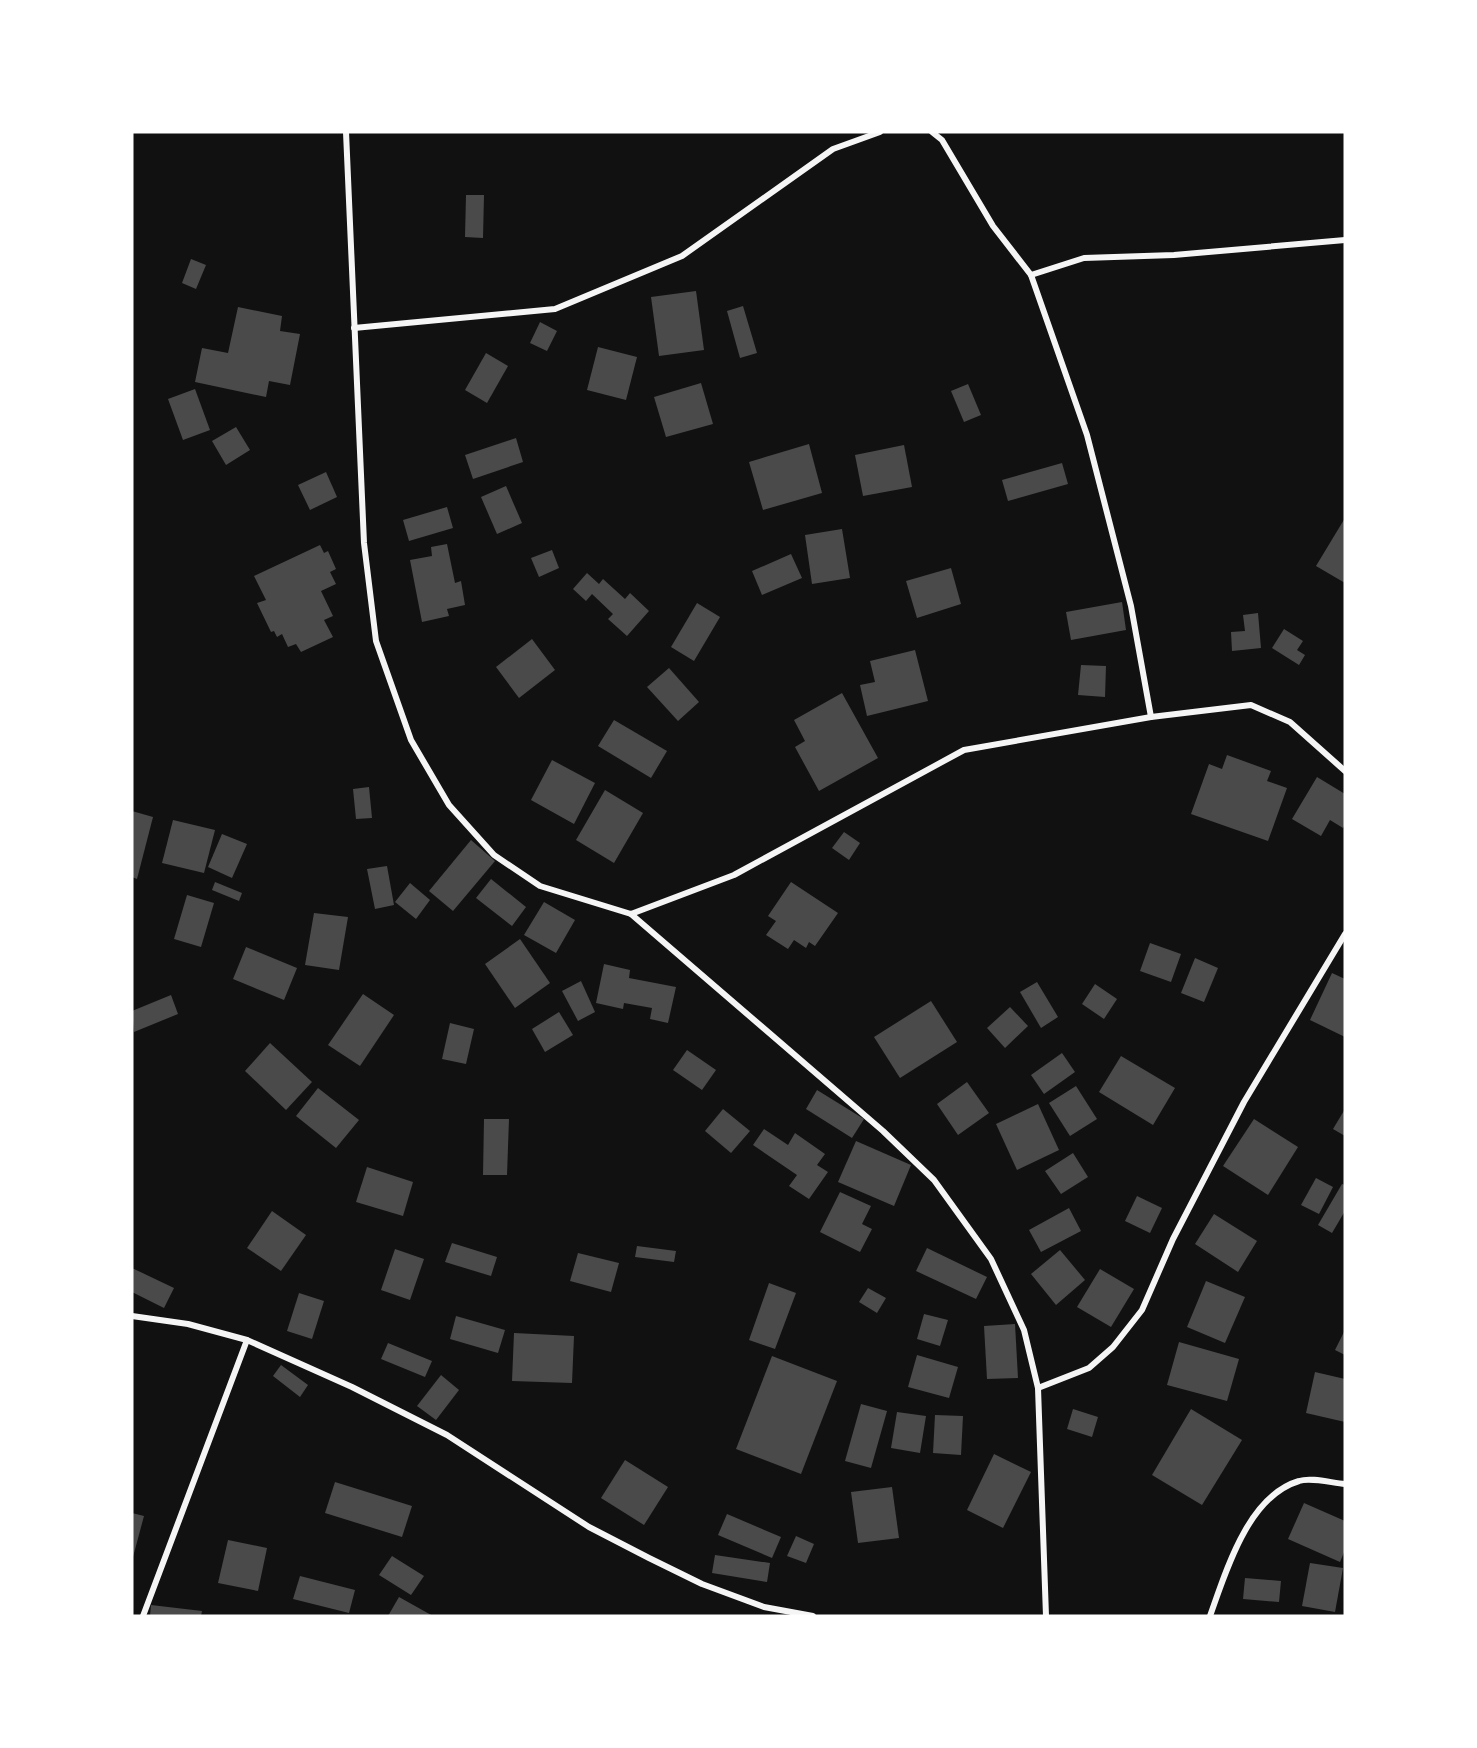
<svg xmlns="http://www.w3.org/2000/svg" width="1477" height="1748" font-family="Raleway,sans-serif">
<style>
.building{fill:#4a4a4a}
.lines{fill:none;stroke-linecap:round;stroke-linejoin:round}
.minor{stroke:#f5f5f5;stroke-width:6}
</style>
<rect width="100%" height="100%" fill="#111"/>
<g class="building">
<path d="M466,195H484L483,238L465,237Z"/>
<path d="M191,259L206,265L196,289L182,283Z"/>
<path d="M696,291L704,350L659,356L651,297Z"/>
<path d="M743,306L757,353L740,358L727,311Z"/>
<path d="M238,307L282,316L280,331L300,334L290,385L269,381L266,397L195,382L202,348L228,353Z"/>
<path d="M540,322L557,331L547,351L530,343Z"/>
<path d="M598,347L637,357L626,400L587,390Z"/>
<path d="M486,353L508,366L487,403L465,390Z"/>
<path d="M701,383L713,424L666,437L654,397Z"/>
<path d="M968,384L981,415L964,422L951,391Z"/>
<path d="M195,389L210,430L183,440L168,399Z"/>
<path d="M236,427L250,450L226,465L212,441Z"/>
<path d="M516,438L523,462L473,479L465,455Z"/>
<path d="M809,444L822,493L763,510L749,462Z"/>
<path d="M904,445L912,487L863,496L855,455Z"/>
<path d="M1062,463L1068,484L1008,501L1002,480Z"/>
<path d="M326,472L337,497L310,510L298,485Z"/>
<path d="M506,486L522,523L497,534L481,497Z"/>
<path d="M447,507L453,528L409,541L403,520Z"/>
<path d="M1345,518V583L1316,566Z"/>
<path d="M842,529L850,578L812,584L805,535Z"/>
<path d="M447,544L455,583L461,581L465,605L447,609L449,616L422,622L410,560L432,556L431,547Z"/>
<path d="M320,545L324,553L328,551L336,569L330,572L336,584L321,591L333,616L324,620L333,637L301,652L296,644L288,647L282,634L277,637L274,631L271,632L257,603L266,600L254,576Z"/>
<path d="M552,550L559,568L539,577L531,558Z"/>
<path d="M791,554L802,578L762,595L752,571Z"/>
<path d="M951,568L961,604L917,618L906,581Z"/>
<path d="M587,573L599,584L603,579L625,599L630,593L649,611L627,636L608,619L613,614L592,594L586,601L573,589Z"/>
<path d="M1122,602L1126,630L1071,640L1066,612Z"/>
<path d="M697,603L720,617L694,661L671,647Z"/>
<path d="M1258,613L1261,648L1232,651L1231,632L1245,631L1243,615Z"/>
<path d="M1284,629L1303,641L1297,650L1305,655L1299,665L1272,648Z"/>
<path d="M532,639L555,670L519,698L496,667Z"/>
<path d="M915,650L928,701L867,716L860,685L875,682L870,661Z"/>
<path d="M1081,665L1106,666L1105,697L1078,695Z"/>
<path d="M669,668L699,702L678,721L647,687Z"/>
<path d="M842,693L878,758L819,791L795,747L805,741L794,720Z"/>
<path d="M614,720L667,751L651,778L598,746Z"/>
<path d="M1227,755L1271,771L1267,781L1287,788L1268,841L1191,814L1209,764L1222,769Z"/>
<path d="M552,760L595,783L574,824L531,800Z"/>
<path d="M1317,777L1345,794V825L1343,828L1330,820L1321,836L1292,819Z"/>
<path d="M369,787L372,818L356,819L353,789Z"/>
<path d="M605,790L643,813L614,863L576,840Z"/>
<path d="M132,811L153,817L137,879L132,877Z"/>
<path d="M173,820L215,830L204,873L162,863Z"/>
<path d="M844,832L860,843L849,860L832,848Z"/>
<path d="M222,834L247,844L232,878L208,867Z"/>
<path d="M471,840L495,861L453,911L429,891Z"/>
<path d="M387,866L394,905L375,909L367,869Z"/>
<path d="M491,879L526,907L512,926L476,898Z"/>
<path d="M215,882L242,893L239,901L212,890Z"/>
<path d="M791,882L838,913L815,946L809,942L806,948L794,940L788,949L766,935L776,921L768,916Z"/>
<path d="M410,883L430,900L416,919L395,902Z"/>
<path d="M187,895L214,903L201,947L174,939Z"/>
<path d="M544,902L575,920L556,953L524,935Z"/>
<path d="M314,913L348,917L339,970L305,965Z"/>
<path d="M520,939L550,983L515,1008L485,964Z"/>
<path d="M1150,943L1181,954L1171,982L1140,971Z"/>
<path d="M246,947L297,968L284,1000L233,979Z"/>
<path d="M1195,958L1218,968L1204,1002L1181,993Z"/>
<path d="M604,964L630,970L629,978L676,987L668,1023L650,1019L652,1008L624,1003L623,1009L596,1003Z"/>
<path d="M1332,973L1345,979V1037L1310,1020Z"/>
<path d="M581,981L595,1012L578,1021L562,991Z"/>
<path d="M1037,982L1058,1017L1041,1028L1020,992Z"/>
<path d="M1095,984L1117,999L1104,1019L1082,1004Z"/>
<path d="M363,994L394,1015L360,1066L328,1045Z"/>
<path d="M171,995L178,1014L134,1032L132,1011Z"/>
<path d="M931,1001L957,1042L900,1078L874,1037Z"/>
<path d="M1010,1007L1028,1026L1005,1048L987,1028Z"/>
<path d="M559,1012L573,1035L545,1052L532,1029Z"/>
<path d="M450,1023L474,1029L466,1064L442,1059Z"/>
<path d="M270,1043L312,1082L286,1110L245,1071Z"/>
<path d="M687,1050L716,1070L702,1090L673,1070Z"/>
<path d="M1062,1053L1075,1072L1044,1094L1031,1075Z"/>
<path d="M1121,1056L1175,1088L1153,1125L1099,1092Z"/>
<path d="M967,1082L989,1113L958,1135L937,1104Z"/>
<path d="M1076,1086L1097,1119L1070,1136L1049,1103Z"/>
<path d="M318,1088L359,1120L336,1148L296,1116Z"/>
<path d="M817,1090L864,1119L852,1138L806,1109Z"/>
<path d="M1038,1104L1059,1150L1017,1170L996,1124Z"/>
<path d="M723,1109L750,1131L731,1153L705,1131Z"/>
<path d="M1345,1109V1136L1333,1129Z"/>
<path d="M484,1119H509L507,1175H483Z"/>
<path d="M1254,1119L1298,1147L1268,1195L1223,1166Z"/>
<path d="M764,1129L788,1145L795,1133L825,1154L817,1165L828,1172L809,1199L789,1186L797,1175L753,1145Z"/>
<path d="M856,1141L911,1165L894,1206L838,1182Z"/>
<path d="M1073,1153L1088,1177L1061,1194L1045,1171Z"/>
<path d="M367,1167L413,1182L403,1216L356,1202Z"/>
<path d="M1316,1178L1333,1187L1319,1214L1301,1205Z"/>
<path d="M1342,1184L1345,1185V1211L1332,1233L1318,1225Z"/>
<path d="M840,1192L871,1206L862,1224L872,1229L860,1252L820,1232Z"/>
<path d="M1137,1196L1162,1208L1150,1233L1125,1221Z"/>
<path d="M1069,1208L1081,1231L1041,1252L1029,1230Z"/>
<path d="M272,1211L306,1235L281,1271L247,1248Z"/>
<path d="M1214,1214L1257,1241L1238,1272L1195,1244Z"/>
<path d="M452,1243L497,1257L491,1276L445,1262Z"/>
<path d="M637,1246L676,1251L674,1262L635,1257Z"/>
<path d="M927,1248L987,1277L976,1299L916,1271Z"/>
<path d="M395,1249L424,1259L410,1300L381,1290Z"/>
<path d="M1060,1250L1085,1280L1056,1305L1031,1274Z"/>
<path d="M578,1253L619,1263L611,1292L570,1281Z"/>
<path d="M132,1268L174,1288L164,1308L132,1292Z"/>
<path d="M1100,1269L1134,1289L1111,1327L1077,1307Z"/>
<path d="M1206,1281L1245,1297L1225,1343L1187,1327Z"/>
<path d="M769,1283L796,1293L775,1349L749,1340Z"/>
<path d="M868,1288L886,1298L877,1313L859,1302Z"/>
<path d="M299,1293L324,1301L312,1339L287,1331Z"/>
<path d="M924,1314L948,1320L940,1346L917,1339Z"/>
<path d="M456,1316L505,1330L498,1353L450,1339Z"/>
<path d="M1015,1324L1018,1378L987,1379L984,1326Z"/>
<path d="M1345,1330V1355L1335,1350Z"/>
<path d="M514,1333L574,1336L572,1383L512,1381Z"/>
<path d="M1179,1342L1239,1359L1227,1401L1167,1385Z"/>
<path d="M388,1343L432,1361L425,1377L381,1359Z"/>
<path d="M917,1355L958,1367L949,1398L908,1387Z"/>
<path d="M772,1356L837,1381L801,1474L736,1449Z"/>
<path d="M281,1365L308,1385L300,1397L273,1376Z"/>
<path d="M1315,1372L1345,1379V1422L1306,1413Z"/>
<path d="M441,1375L459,1390L436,1420L417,1406Z"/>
<path d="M861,1404L887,1411L871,1468L845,1461Z"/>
<path d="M1073,1409L1098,1417L1092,1437L1067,1429Z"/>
<path d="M1191,1409L1242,1440L1202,1505L1152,1475Z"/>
<path d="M897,1412L926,1416L920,1453L891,1448Z"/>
<path d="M935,1415L963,1416L961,1455L933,1453Z"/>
<path d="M994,1454L1031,1472L1003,1528L967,1510Z"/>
<path d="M625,1460L668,1487L644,1525L601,1498Z"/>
<path d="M335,1482L412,1506L402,1537L325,1513Z"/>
<path d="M892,1487L899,1538L858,1543L851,1492Z"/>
<path d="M1304,1503L1345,1521V1550L1340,1562L1288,1539Z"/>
<path d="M132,1513L144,1516L133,1557H132Z"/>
<path d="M727,1514L781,1537L772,1558L718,1535Z"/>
<path d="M796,1536L814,1544L806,1563L787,1556Z"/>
<path d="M228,1540L267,1548L258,1591L218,1583Z"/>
<path d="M715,1555L770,1563L767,1582L712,1573Z"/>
<path d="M392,1556L424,1576L411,1595L379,1575Z"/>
<path d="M1310,1563L1343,1568L1335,1612L1302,1606Z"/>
<path d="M300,1576L355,1590L349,1613L293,1599Z"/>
<path d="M1245,1578L1281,1581L1279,1602L1243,1599Z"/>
<path d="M399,1597L433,1616H388Z"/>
<path d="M151,1605L202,1611L201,1616H150Z"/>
</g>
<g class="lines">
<g class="minor">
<path d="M346,132L364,543L376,641L411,740L449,805L494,855L540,886L631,914L734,875L964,750L1151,717L1251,705L1290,722L1345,771"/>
<path d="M932,132L942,140L993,226L1031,275L1087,435L1131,606L1151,717"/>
<path d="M1031,275L1084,258L1174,255L1345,240"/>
<path d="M354,328L555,309L682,256L833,149L880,132"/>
<path d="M631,914L883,1131L934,1180L991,1259L1024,1330L1038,1388L1046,1616"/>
<path d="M132,1316L188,1324L247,1340L352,1387L447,1435L589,1527L649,1558L702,1584L764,1607L813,1616"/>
<path d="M1038,1388L1089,1368L1113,1347L1142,1310L1173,1239L1244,1102L1345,934"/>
<path d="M143,1616L247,1340"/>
<path d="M1210,1616C1226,1571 1248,1496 1299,1481C1311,1477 1332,1483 1345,1484"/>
</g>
</g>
<rect width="1477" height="1748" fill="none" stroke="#ffffff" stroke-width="267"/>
</svg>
